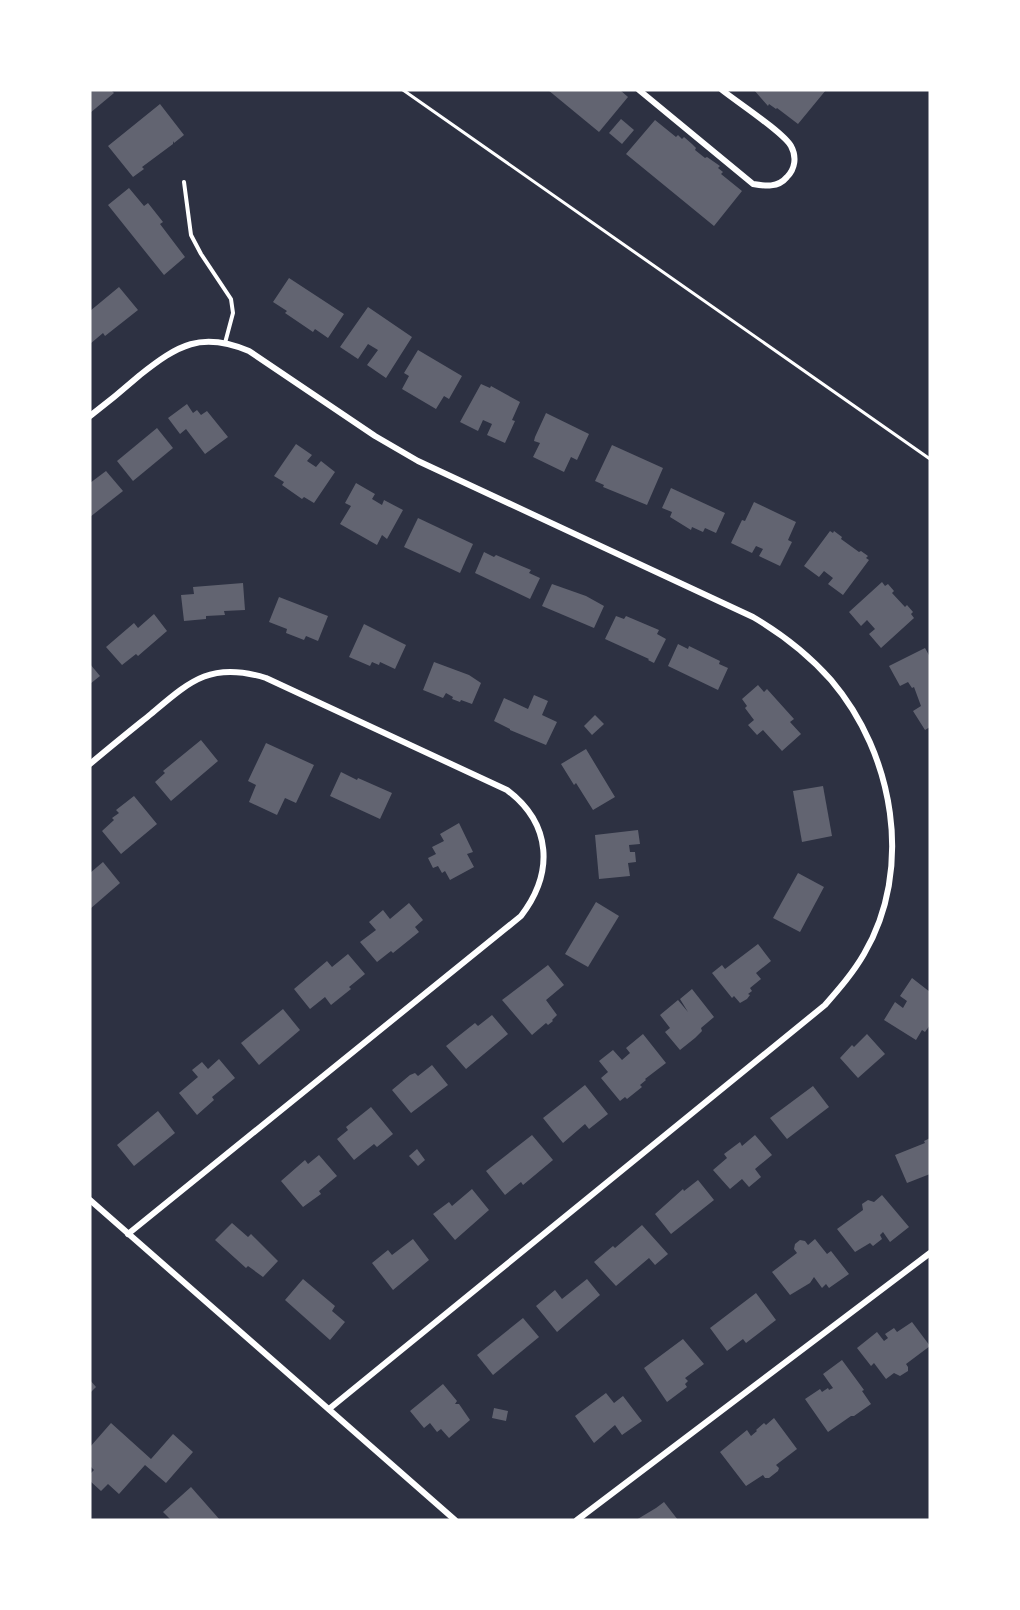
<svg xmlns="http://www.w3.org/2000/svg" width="1020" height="1610" font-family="'Open Sans',sans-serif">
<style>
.building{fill:#626471}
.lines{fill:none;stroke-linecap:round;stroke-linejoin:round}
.path{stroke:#fff;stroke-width:3}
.service{stroke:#fff;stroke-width:4}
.minor{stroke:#fff;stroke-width:6}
</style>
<rect width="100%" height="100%" fill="#2d3142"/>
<g class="building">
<path d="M90,90H111L114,93L90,113Z"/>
<path d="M548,90H620L628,97L599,132Z"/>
<path d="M754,90H826L798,124L777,108L776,109L769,104L768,106Z"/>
<path d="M160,104L184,135L174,143L173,141V144L142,167L144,169L133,177L108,146Z"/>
<path d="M621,119L634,130L622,144L609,133Z"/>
<path d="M655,120L676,137L678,135L682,139L684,137L692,144L696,148L695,150L705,158L707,157L720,166L718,168L723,172L721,174L742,191L714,226L626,154Z"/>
<path d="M129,188L144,206L148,203L163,222L160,224L185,257L164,275L108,205Z"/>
<path d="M289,278L344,314L328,338L315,329L313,332L285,313L287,311L273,302Z"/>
<path d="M119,287L138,310L105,336L103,333L90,344V311Z"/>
<path d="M368,307L412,337L386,378L367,365L378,350L368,344L358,359L340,347Z"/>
<path d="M418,350L462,376L449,399L444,396L436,409L402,389L409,376L404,373Z"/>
<path d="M481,384L490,388L491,386L520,402L512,420L515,421L505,443L487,435L492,424L483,420L478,431L460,422Z"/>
<path d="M187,404L193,413L197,410L201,415L207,411L228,437L205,454L186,429L180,434L168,418Z"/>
<path d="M546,413L589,434L577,460L571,457L564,472L533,457L540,443L534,441L535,437Z"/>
<path d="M157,428L173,448L133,481L117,461Z"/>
<path d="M296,444L312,455L307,461L316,467L321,461L335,472L314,503L304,497L302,499L282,485L284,482L274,476Z"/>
<path d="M612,445L663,468L647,505L603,487L604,485L595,481Z"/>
<path d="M106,471L123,491L90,517V483Z"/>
<path d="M356,483L375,494L372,499L382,505L384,500L403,510L387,539L382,535L377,545L340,524L351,506L345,503Z"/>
<path d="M671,488L725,513L716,533L705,528L703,532L692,527L691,530L670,517L672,512L662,508Z"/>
<path d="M754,502L796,522L788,540L792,542L780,566L759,556L763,549L756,546L752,553L731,543L742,520L745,521Z"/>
<path d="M418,518L473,544L460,573L404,547Z"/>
<path d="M830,531L833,533L834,531L842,537L841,539L859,552L861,551L868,556L866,558L869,560L843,595L828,584L833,578L824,571L819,577L804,566Z"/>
<path d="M484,552L494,557L496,555L531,570L529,573L540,578L530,599L475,573Z"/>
<path d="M882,582L885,586L888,584L894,591L892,593L905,607L907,605L913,612L911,614L914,618L881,648L869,634L875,629L867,620L861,626L849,612Z"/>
<path d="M243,583L245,610L224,611L225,615L206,616V619L184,621L181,595L194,594L193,587Z"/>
<path d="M552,584L586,596L604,606L594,628L542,606Z"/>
<path d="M279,597L328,616L318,641L306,636L304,640L286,633L287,629L269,622Z"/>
<path d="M154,614L167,631L138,656L136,654L122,665L106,647L134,623L138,628Z"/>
<path d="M616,616L624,619L626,616L659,630L657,634L666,639L654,663L648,660L649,659L605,639Z"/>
<path d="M364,624L406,645L395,669L380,662L379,665L372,662L370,666L349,657Z"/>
<path d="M678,644L688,649L689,646L720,661L719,664L728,668L718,690L668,666Z"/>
<path d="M925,648L930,657V727L925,730L913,711L921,706L914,687L912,688L908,682L900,686L889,666Z"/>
<path d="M434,662L469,675L481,683L472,704L461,700L460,702L452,699L453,697L446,693L443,698L423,690Z"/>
<path d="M90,664L100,676L90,684Z"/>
<path d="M758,685L764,692L767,689L794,719L790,722L801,734L782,751L763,730L757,735L748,725L754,720L745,708L747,706L742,699Z"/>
<path d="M534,695L548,701L542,715L557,722L546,745L510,730V729L494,721L504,698L528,709Z"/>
<path d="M595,715L604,724L592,735L584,726Z"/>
<path d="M201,740L218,761L171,801L155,782L165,773L163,771Z"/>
<path d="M266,743L314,765L296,803L285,798L277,815L249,802L256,785L248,781Z"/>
<path d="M586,749L615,797L593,810L576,783L574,785L561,764Z"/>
<path d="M341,772L357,780L358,778L392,793L380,819L330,796Z"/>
<path d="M823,786L832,836L802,842L793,791Z"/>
<path d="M134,796L157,824L121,854L102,831L114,820L112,818L119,813L116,810Z"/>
<path d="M459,823L473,852L467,854L474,867L450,880L445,871L442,873L438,866L433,868L428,858L436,854L432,847L444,841L440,834Z"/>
<path d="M638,830L640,844L629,845L630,852H635L636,862L628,863L630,876L599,879L595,835Z"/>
<path d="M103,862L120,883L90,909V873Z"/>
<path d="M798,873L824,887L800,932L773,918Z"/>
<path d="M596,902L619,916L588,967L565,954Z"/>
<path d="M409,903L423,920L415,927L419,932L393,953L391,951L377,962L360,942L376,930L369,922L383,910L390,919Z"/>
<path d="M758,944L771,961L756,973L761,979L750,988L752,991L748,994L750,995L747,999L740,1003L734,996L732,998L712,973L722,965L725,969Z"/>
<path d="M348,954L365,974L349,987L351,989L331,1005L325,997L310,1009L294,989L327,961L332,967Z"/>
<path d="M548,965L564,985L546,1000L557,1015L552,1020L553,1021L548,1025L546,1023L532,1035L502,1000Z"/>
<path d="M912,978L930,992V1025L925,1032L922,1030L916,1040L884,1020L895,1002L903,1008L907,1001L900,996Z"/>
<path d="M692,989L714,1017L701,1028L702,1031L695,1038L680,1050L665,1032L670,1028L660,1015L678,1000L688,1012L680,999Z"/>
<path d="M283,1009L300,1030L259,1065L241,1043Z"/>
<path d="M492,1015L508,1034L466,1069L446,1046L475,1023L478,1026Z"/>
<path d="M643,1034L666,1063L645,1079L646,1080L640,1085L642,1087L627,1099L625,1097L620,1101L601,1078L608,1072L599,1061L613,1050L622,1060L630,1053L626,1048Z"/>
<path d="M867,1034L885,1054L858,1078L840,1058L852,1045L854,1047Z"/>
<path d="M219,1059L235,1078L212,1097L214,1100L197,1115L179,1093L198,1077L192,1070L202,1062L208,1069Z"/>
<path d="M432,1065L448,1085L411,1113L392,1090L410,1075L415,1073L418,1076Z"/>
<path d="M585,1085L608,1114L589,1129L585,1124L563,1143L543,1118Z"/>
<path d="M813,1086L829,1107L787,1139L770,1118Z"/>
<path d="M371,1107L393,1134L377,1147L374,1144L354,1160L337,1139L348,1130L346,1127Z"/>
<path d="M158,1111L175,1133L134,1166L117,1145Z"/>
<path d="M532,1135L553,1160L523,1185L521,1182L505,1195L486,1171Z"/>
<path d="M755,1135L772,1155L755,1169L761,1177L749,1187L742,1179L730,1189L713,1170L727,1158L724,1154L740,1142L742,1146Z"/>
<path d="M930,1138V1174L907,1183L895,1155L925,1143L924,1141Z"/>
<path d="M417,1149L425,1160L418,1166L409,1156Z"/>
<path d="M319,1155L337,1176L319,1191L321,1194L303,1207L281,1181L305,1160L308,1164Z"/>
<path d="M698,1180L714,1200L671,1234L655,1214L683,1189L684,1191Z"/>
<path d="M472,1189L489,1210L455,1240L433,1214L449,1202L452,1206Z"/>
<path d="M882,1195L909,1227L890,1242L883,1232L880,1235L882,1239L873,1246L870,1243L855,1252L837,1229L863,1210L862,1204L868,1200L874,1202Z"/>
<path d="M232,1223L248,1237L251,1234L278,1261L263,1277L248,1266L246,1268L215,1240Z"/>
<path d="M642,1225L668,1254L655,1265L649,1258L616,1286L594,1262L613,1246L615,1248Z"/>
<path d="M413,1239L429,1260L393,1290L372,1263L388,1250L392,1255Z"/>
<path d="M815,1239L827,1254L831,1251L849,1274L829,1288L826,1284L822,1288L814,1277L810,1283L790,1295L772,1272L797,1253L794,1249L795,1244L800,1240L805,1241L808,1245Z"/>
<path d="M303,1279L335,1306L332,1311L345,1322L330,1340L285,1300Z"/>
<path d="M587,1279L600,1295L557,1332L536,1306L555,1290L562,1299Z"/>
<path d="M756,1293L776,1320L746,1343L743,1339L727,1351L710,1328Z"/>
<path d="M523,1318L539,1337L493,1375L477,1355Z"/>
<path d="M912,1322L930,1346L906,1364L908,1367V1371L900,1376L894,1373L886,1379L874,1363L871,1366L857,1348L877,1332L884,1341L888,1338L885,1334L894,1328L897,1332Z"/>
<path d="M683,1339L704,1364L685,1378L688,1381L685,1384L687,1387L667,1402L644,1368Z"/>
<path d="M842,1360L864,1390L862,1391L871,1404L854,1416H851L828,1432L805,1399L820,1389L822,1392L828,1388L829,1390L833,1388L823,1374Z"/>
<path d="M90,1380L96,1387L90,1393Z"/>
<path d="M443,1384L457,1401L455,1404H459L470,1420L449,1438L441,1429L437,1432L430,1423L424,1428L410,1411Z"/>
<path d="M606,1393L614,1403L623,1396L642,1421L622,1435L615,1425L594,1443L575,1416Z"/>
<path d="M494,1408L508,1411L506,1421L492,1418Z"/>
<path d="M774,1418L797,1449L776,1465L779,1468L778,1471L769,1478H765L763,1475L746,1486L720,1452L747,1430L751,1436L757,1431L756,1430L764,1423L766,1425Z"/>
<path d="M111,1423L151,1459L173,1434L193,1452L166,1483L145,1465L119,1494L108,1484L101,1491L90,1481V1474L94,1470L90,1466V1447Z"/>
<path d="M191,1487L220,1520H171L163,1512Z"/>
<path d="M664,1502L678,1520H636L656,1508Z"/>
</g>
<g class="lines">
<path class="path" d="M403,90L930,459"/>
<path class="service" d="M184,182L191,235L201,254L231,299L233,313L225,343"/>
<g class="minor">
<path d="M639,90L753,184C765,186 778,188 787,177C795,169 797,157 791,146C783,132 737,102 722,90"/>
<path d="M90,416C107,403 124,389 140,375C178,345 201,331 249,351L375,436L418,461L753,617C782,634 808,654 831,680C894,754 914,869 864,954C853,973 839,989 825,1005L329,1409"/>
<path d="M90,764C110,747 130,731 151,714C190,681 211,661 266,678L507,790C552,824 554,873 521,916L128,1234"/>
<path d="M90,1200L455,1520"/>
<path d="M577,1520L930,1253"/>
</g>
</g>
<rect width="1020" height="1610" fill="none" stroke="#ffffff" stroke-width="183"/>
</svg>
